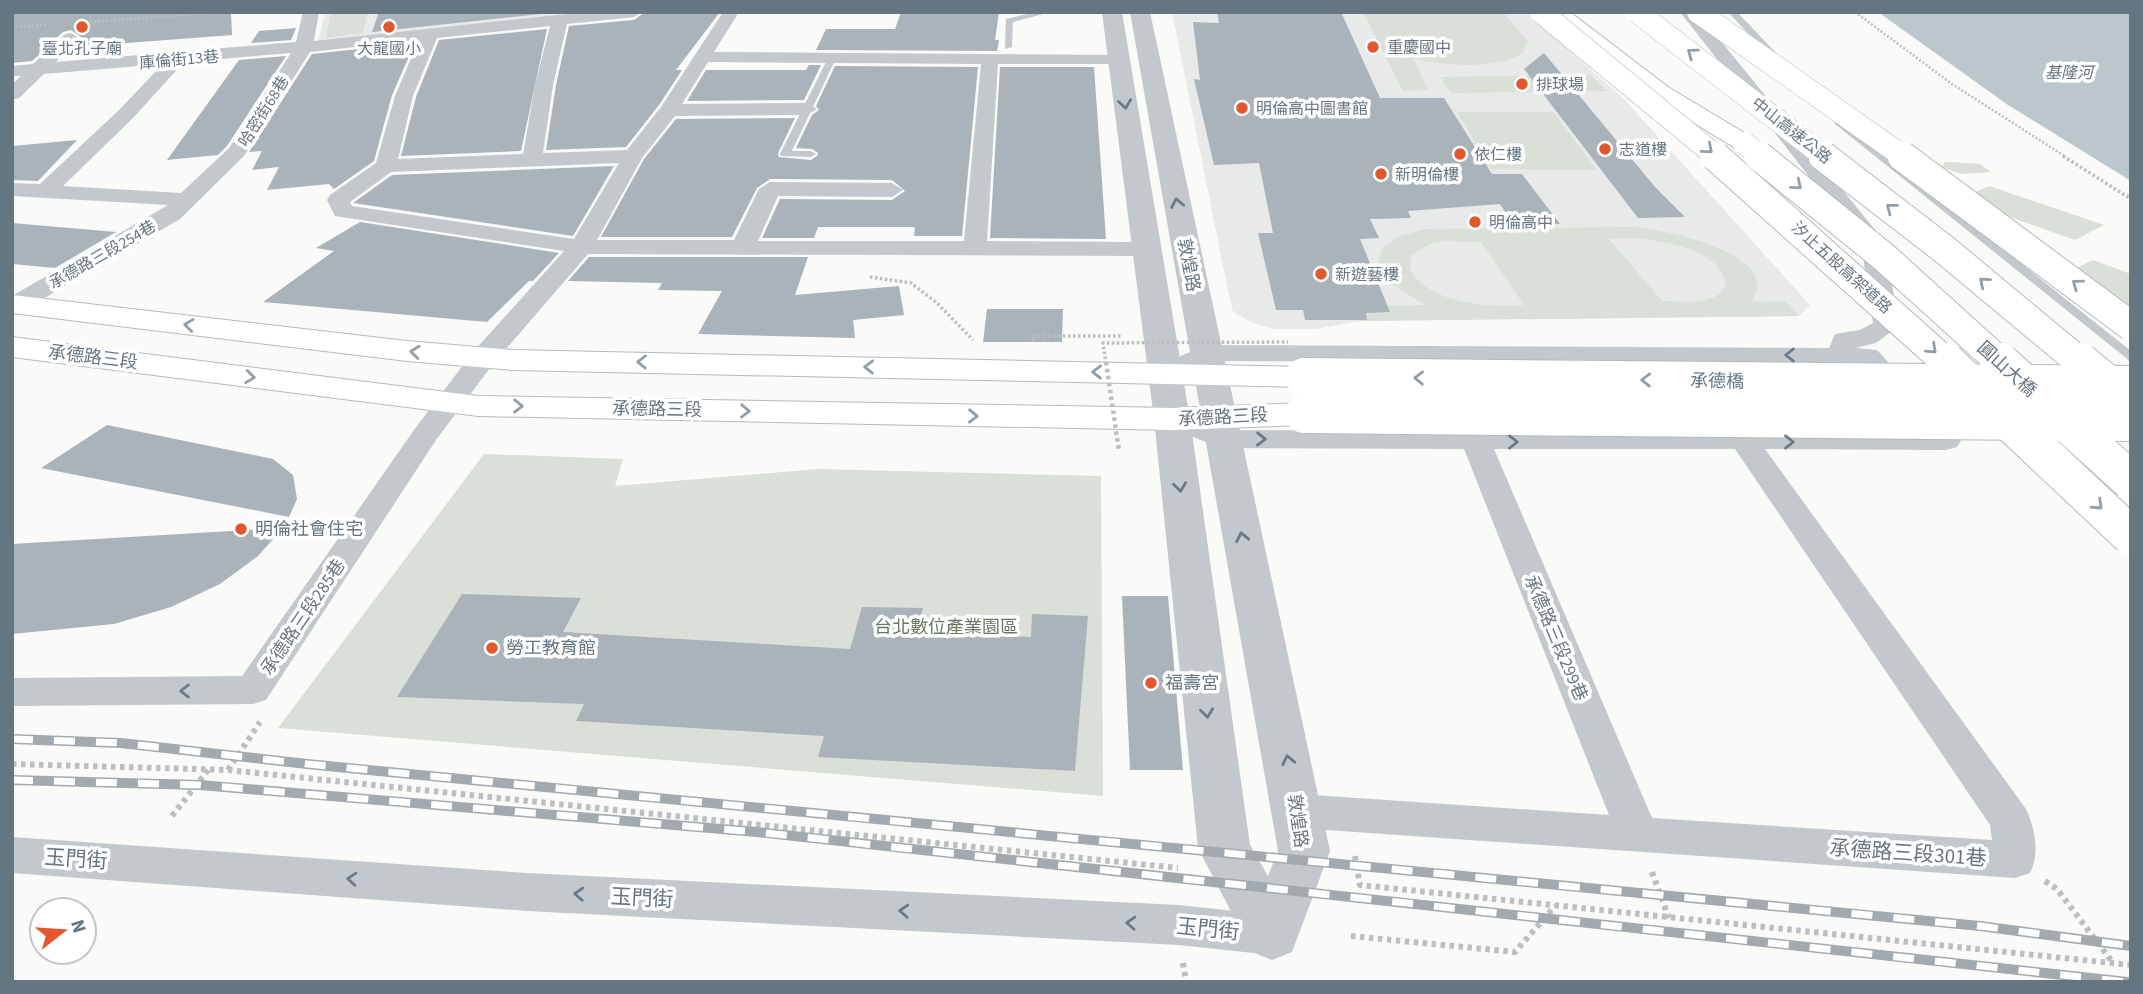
<svg xmlns="http://www.w3.org/2000/svg" width="2143" height="994" font-family="'Source Sans 3','Noto Sans TC',sans-serif">
<style>
.built{fill:#e8e9e9}
.green{fill:#dadfd7;fill-rule:evenodd}
.water{fill:#bbc7cb}
.building{fill:#aab3b9}
.lines{fill:none;stroke-linecap:round;stroke-linejoin:round}
.secondary-casing{stroke:#b3babf;stroke-width:2}
.motorway-casing{stroke:#b4b9bd;stroke-width:2}
.path-far2{stroke:#bbbfc2;stroke-width:2.5;stroke-dasharray:2 2;stroke-linecap:butt}
.path-far1{stroke:#bbbfc2;stroke-width:3.5;stroke-dasharray:2.5 2.5;stroke-linecap:butt}
.path{stroke:#bbbfc2;stroke-width:6;stroke-dasharray:4.5 4.5;stroke-linecap:butt}
.service{fill:#c3c8cc;fill-rule:evenodd}
.minor{fill:#c3c8cc;fill-rule:evenodd}
.tertiary{fill:#c3c8cc;fill-rule:evenodd}
.secondary{fill:#fff;fill-rule:evenodd}
.motorway{fill:#fff;fill-rule:evenodd}
.rail-casing{stroke:#a2aab0;stroke-width:10}
.rail{stroke:#fff;stroke-width:7;stroke-dasharray:21;stroke-linecap:butt}
.secondary-bridge-casing{stroke:#b3babf;stroke-width:40;stroke-linecap:butt}
.motorway-bridge-far2-casing{stroke:#b4b9bd;stroke-width:23;stroke-linecap:butt}
.motorway-bridge-far1-casing{stroke:#b4b9bd;stroke-width:31;stroke-linecap:butt}
.motorway-bridge-casing{stroke:#b4b9bd;stroke-width:40;stroke-linecap:butt}
.path-bridge-far1{stroke:#bbbfc2;stroke-width:3.5;stroke-dasharray:2.5 2.5;stroke-linecap:butt}
.path-bridge{stroke:#bbbfc2;stroke-width:4.5;stroke-dasharray:3.5 3.5;stroke-linecap:butt}
.secondary-bridge{stroke:#fff;stroke-width:38}
.motorway-bridge-far2{stroke:#fff;stroke-width:22}
.motorway-bridge-far1{stroke:#fff;stroke-width:29}
.motorway-bridge{stroke:#fff;stroke-width:38}
.oneway{stroke:#939fa8}
.oneway2{stroke:#6a7a87}
.poi-dot{fill:#e4572e;stroke:#fff;stroke-width:2.5}
.labels{text-anchor:middle;stroke-width:7;stroke-linejoin:round;paint-order:stroke}
.far-poi-label{font-size:16px;fill:#657683;stroke:#fff;text-anchor:start}
.far-street-label{font-size:16px;fill:#657683;stroke:#fff}
.far-water-label{font-size:16px;font-style:italic;fill:#60757c;stroke:#fff}
.street-label{font-size:18px;fill:#657683;stroke:#fff}
.poi-label{font-size:18px;fill:#657683;stroke:#fff;text-anchor:start}
.park-label{font-size:18px;fill:#687a64;stroke:#fff}
.near-street-label{font-size:21px;fill:#657683;stroke:#fff}
</style>
<rect width="100%" height="100%" fill="#fafaf8"/>
<g class="built">
<path d="M325,12H597L318,42Z"/>
<path d="M1172,12H1526L1624,99L1810,305L1799,316L1360,321L1316,329H1274L1251,322L1233,312L1227,286Z"/>
</g>
<g class="green">
<path d="M331,12H368L363,33L326,38Z"/>
<path d="M1363,12H1503L1528,42L1522,54C1490,70 1447,66 1413,58L1428,90L1403,91Z"/>
<path d="M1591,75L1607,91L1451,93L1440,77Z"/>
<path d="M1457,112H1553L1597,170L1491,169Z"/>
<path d="M1951,162L1980,164L1991,172L1961,174L1942,167L1945,162Z"/>
<path d="M1989,186L2104,225L2075,240L1959,199Z"/>
<path d="M1636,227C1664,230 1786,254 1751,302L1785,301L1799,316L1359,321L1353,307L1425,305L1386,280L1378,262L1383,247L1400,236L1426,229ZM1639,238C1666,242 1722,250 1726,285C1716,307 1683,301 1662,301L1609,239ZM1444,241L1481,242L1524,305C1486,307 1435,305 1410,271L1411,255L1430,244Z"/>
<path d="M2093,260L2131,274V306L2058,277Z"/>
<path d="M484,454L623,459L615,486L818,469L1101,476L1103,796L278,728Z"/>
</g>
<path class="water" d="M1878,12H2131V181L2008,105Z"/>
<g class="building">
<path d="M12,12H231L232,35L74,47L82,38L71,30L63,32L32,61L12,63Z"/>
<path d="M379,12H559L372,32Z"/>
<path d="M645,12H720L676,70H682L659,105L626,147L546,150L556,85L569,26L634,20Z"/>
<path d="M901,12H999L995,40H999L997,51L816,50L826,29H895Z"/>
<path d="M1217,12H1341L1380,98H1444L1492,174H1522L1560,224H1513L1500,204L1408,211L1411,218L1370,219L1379,238L1360,239L1390,312L1366,313L1367,320H1305L1303,310H1276L1258,233H1273L1259,163L1214,165L1194,79L1200,80L1193,22L1219,23Z"/>
<path d="M296,28L291,40L251,43L259,31Z"/>
<path d="M547,29L521,151L401,156L416,97L439,40Z"/>
<path d="M415,43L392,95L374,161L334,189L329,184L267,190L279,167L252,170L262,151L249,152L312,54Z"/>
<path d="M1544,53L1655,187L1685,217L1638,218L1524,69Z"/>
<path d="M286,56L227,146L218,155L167,160L239,60Z"/>
<path d="M809,65H821L804,100L687,101L706,70H806Z"/>
<path d="M835,66L978,67L962,236H914L915,227H818L814,238H762L780,199L892,200L905,191L892,180L770,179L757,188L732,237H601L644,159L676,119L795,118L778,153L779,157L811,160L817,156L818,153L812,149L796,148L812,115L819,110L816,106Z"/>
<path d="M1000,67H1094L1106,239L990,238Z"/>
<path d="M77,140L38,181L12,180V146Z"/>
<path d="M614,166L573,236L353,203L392,175Z"/>
<path d="M360,222L559,253L533,281H529L487,322L263,302L334,251L316,248Z"/>
<path d="M12,223L116,232L55,268L12,264Z"/>
<path d="M589,257H808L795,295L899,286L904,315L853,320L855,338L698,334L722,291L658,290L662,283L568,281Z"/>
<path d="M987,309H1063L1062,342H983Z"/>
<path d="M107,425L273,459L293,475L297,499L289,517L41,468Z"/>
<path d="M283,528L258,556L220,584L171,607L114,624L12,634V544Z"/>
<path d="M462,594L581,598L563,632L850,649L862,607L923,608L917,632L1031,637L1032,614L1088,616L1075,771L818,757L824,736L576,721L584,704L397,697Z"/>
<path d="M1122,596H1168L1183,770H1130Z"/>
</g>
<g class="lines">
<g class="secondary-casing">
<g id="secondary">
<path d="M12,295L407,341L512,350L1304,367L1316,370L1321,377L1316,384L1304,387L512,370L407,361L12,313Z"/>
<path d="M12,337L478,396L1172,408L1304,403L1316,407L1322,414L1316,421L1304,425L1172,430L478,416L12,357Z"/>
</g>
</g>
<g class="motorway-casing">
<path id="motorway" d="M1547,12H1570L1668,87L1753,138L1756,143L1753,148H1735L1652,97Z"/>
</g>
<g class="path-far2">
<path d="M1855,12L1952,84L2066,157"/>
<path d="M90,22L225,12"/>
<path d="M12,27L46,25"/>
</g>
<g class="path-far1">
<path d="M2063,156L2131,199"/>
<path d="M870,277L911,283L937,303L973,340"/>
<path d="M1033,341V336H1121"/>
</g>
<g class="path">
<path d="M12,764L228,770L1178,868"/>
<path d="M228,770L260,722"/>
<path d="M172,816L208,770"/>
<path d="M1355,856L1360,885L2131,965"/>
<path d="M1652,872L1669,918"/>
<path d="M2045,881L2057,889L2113,963"/>
<path d="M1351,936L1515,952L1555,906"/>
<path d="M1183,963L1186,982"/>
</g>
<g class="service">
<path d="M1036,12H1051L1013,22L1012,47L1005,49L1006,19Z"/>
<path d="M1728,12H1737L1779,56V60H1773Z"/>
<path d="M833,53L837,56L792,151H811L816,154L811,157L781,156L780,154L829,56Z"/>
<path d="M1835,120H1841L2131,351V362L1835,124Z"/>
</g>
<g class="minor">
<path d="M303,12H319L314,41L586,12H642L634,17L567,24L553,85L543,153L627,150L661,107L723,12H739L714,52L1125,55L1128,59L1125,63L1119,64H998L987,241L1146,242L1154,244L1158,249L1154,254L1146,256L588,254L493,364L436,440L266,700L253,704L12,706V678L242,676L414,430L473,352L564,251L335,216L327,200L330,195L376,163L395,96L419,40L310,52L244,156L180,219L24,310L12,312V296L168,205L12,196V183L40,184L119,110L163,64L44,74L19,98L12,100V84L21,76H12V66L33,64L65,34L71,33L79,38L56,62L296,42ZM550,26L535,85L523,154L398,159L413,96L437,38ZM291,53L229,148L181,193L63,186L133,118L184,62ZM708,62L981,64L964,241H758L778,196L892,197L903,190L892,183L770,182L759,189L734,240H597L642,158L675,116L807,115L817,109L807,103L682,104ZM619,163L574,239L352,206L350,202L391,172Z"/>
<path d="M1680,12H1697L1885,242L1899,326L1876,343L1856,348L1877,350L1961,441L1957,447L1946,450L1765,449L2026,809C2035,828 2040,854 2030,873L2015,878L1298,828L1283,823L1277,811L1283,799L1298,794L1609,815L1464,449L1222,448L1162,425L1157,419L1162,413C1183,408 1206,422 1226,430L1922,432L1860,364L1210,361L1175,380H1155L1151,374L1155,368L1205,345L1829,348L1835,334L1860,330L1873,323L1861,243ZM1494,449H1735L1990,825L1992,840L1652,818Z"/>
<path d="M12,837L527,873L1179,905L1272,915L1288,921L1295,935L1288,949L1272,955L1179,945L527,911L12,873Z"/>
</g>
<path class="tertiary" d="M1102,12H1122L1190,419L1250,845L1268,876L1278,851L1130,12H1150L1330,851L1292,952L1272,960L1252,952L1198,848L1154,419Z"/>
<use href="#secondary" class="secondary"/>
<use href="#motorway" class="motorway"/>
<g class="rail-casing">
<g id="rail">
<path d="M12,739L121,743L307,764L1980,926L2131,946"/>
<path d="M12,780L200,785L757,832L2127,982"/>
</g>
</g>
<use href="#rail" class="rail"/>
<g class="secondary-bridge-casing">
<g id="secondary-bridge">
<path d="M1304,377L2129,385"/>
<path d="M1304,414L2131,422"/>
</g>
</g>
<g class="motorway-bridge-far2-casing">
<g id="motorway-bridge-far2">
<path d="M1541,12L1717,157"/>
<path d="M1637,12L1825,157"/>
<path d="M1698,12L1904,157"/>
<path d="M1744,143L1762,157"/>
</g>
</g>
<g class="motorway-bridge-far1-casing">
<g id="motorway-bridge-far1">
<path d="M1715,156L1948,364"/>
<path d="M1759,156L1884,257L2002,364"/>
<path d="M1823,156L1945,250L2082,364"/>
<path d="M1902,156L2131,326"/>
</g>
</g>
<g class="motorway-bridge-casing">
<g id="motorway-bridge">
<path d="M1946,362L2131,536"/>
<path d="M2000,362L2131,481"/>
<path d="M2080,362L2131,404"/>
</g>
</g>
<path class="path-bridge-far1" d="M1106,364L1103,343L1288,342"/>
<path class="path-bridge" d="M1106,362L1119,451"/>
<use href="#secondary-bridge" class="secondary-bridge"/>
<use href="#motorway-bridge-far2" class="motorway-bridge-far2"/>
<use href="#motorway-bridge-far1" class="motorway-bridge-far1"/>
<use href="#motorway-bridge" class="motorway-bridge"/>
</g>
<defs><path id="oneway-chevron" d="M-2-3.5L2.5 0L-2 3.5" fill="none" stroke-width="1.6" stroke-linecap="round" stroke-linejoin="round" transform="scale(1.75)"/></defs>
<g class="oneway">
<use href="#oneway-chevron" transform="translate(1692 53) rotate(-144)"/>
<use href="#oneway-chevron" transform="translate(1708 149) rotate(41)"/>
<use href="#oneway-chevron" transform="translate(1797 185) rotate(40)"/>
<use href="#oneway-chevron" transform="translate(1891 208) rotate(-142)"/>
<use href="#oneway-chevron" transform="translate(1984 282) rotate(-140)"/>
<use href="#oneway-chevron" transform="translate(2077 284) rotate(-143)"/>
<use href="#oneway-chevron" transform="translate(189 325) rotate(-173)"/>
<use href="#oneway-chevron" transform="translate(1932 349) rotate(43)"/>
<use href="#oneway-chevron" transform="translate(415 352) rotate(-174)"/>
<use href="#oneway-chevron" transform="translate(642 362) rotate(-179)"/>
<use href="#oneway-chevron" transform="translate(869 367) rotate(-179)"/>
<use href="#oneway-chevron" transform="translate(1097 372) rotate(-179)"/>
<use href="#oneway-chevron" transform="translate(250 377) rotate(7)"/>
<use href="#oneway-chevron" transform="translate(1419 378) rotate(-179)"/>
<use href="#oneway-chevron" transform="translate(1646 380) rotate(-179)"/>
<use href="#oneway-chevron" transform="translate(518 406) rotate(1)"/>
<use href="#oneway-chevron" transform="translate(745 411) rotate(1)"/>
<use href="#oneway-chevron" transform="translate(973 416) rotate(1)"/>
<use href="#oneway-chevron" transform="translate(2098 505) rotate(43)"/>
</g>
<g class="oneway2">
<use href="#oneway-chevron" transform="translate(1125 104) rotate(82)"/>
<use href="#oneway-chevron" transform="translate(1177 203) rotate(-101)"/>
<use href="#oneway-chevron" transform="translate(1790 355) rotate(-180)"/>
<use href="#oneway-chevron" transform="translate(1261 439) rotate(1)"/>
<use href="#oneway-chevron" transform="translate(1513 442)"/>
<use href="#oneway-chevron" transform="translate(1789 442)"/>
<use href="#oneway-chevron" transform="translate(1180 487) rotate(83)"/>
<use href="#oneway-chevron" transform="translate(1242 537) rotate(-102)"/>
<use href="#oneway-chevron" transform="translate(185 691) rotate(180)"/>
<use href="#oneway-chevron" transform="translate(1207 713) rotate(83)"/>
<use href="#oneway-chevron" transform="translate(1288 760) rotate(-102)"/>
<use href="#oneway-chevron" transform="translate(352 879) rotate(-176)"/>
<use href="#oneway-chevron" transform="translate(579 894) rotate(-177)"/>
<use href="#oneway-chevron" transform="translate(904 911) rotate(-177)"/>
<use href="#oneway-chevron" transform="translate(1131 923) rotate(-177)"/>
</g>
<g class="poi-dot">
<circle cx="82" cy="27" r="7"/>
<circle cx="389" cy="27" r="7"/>
<circle cx="1373" cy="47" r="7"/>
<circle cx="1522" cy="84" r="7"/>
<circle cx="1242" cy="108" r="7"/>
<circle cx="1605" cy="149" r="7"/>
<circle cx="1460" cy="154" r="7"/>
<circle cx="1381" cy="174" r="7"/>
<circle cx="1475" cy="222" r="7"/>
<circle cx="1321" cy="274" r="7"/>
<circle cx="241" cy="529" r="7"/>
<circle cx="492" cy="648" r="7"/>
<circle cx="1151" cy="683" r="7"/>
</g>
<g class="labels">
<g class="far-poi-label">
<text x="1387" y="53">重慶國中</text>
<text x="82" y="54" text-anchor="middle">臺北孔子廟</text>
<text x="389" y="54" text-anchor="middle">大龍國小</text>
<text x="1536" y="90">排球場</text>
<text x="1256" y="114">明倫高中圖書館</text>
<text x="1619" y="155">志道樓</text>
<text x="1474" y="160">依仁樓</text>
<text x="1395" y="180">新明倫樓</text>
<text x="1489" y="228">明倫高中</text>
<text x="1335" y="280">新遊藝樓</text>
</g>
<g class="far-street-label">
<text transform="translate(179 59) rotate(-5)" y="6">庫倫街13巷</text>
<text transform="translate(263 111) rotate(-58)" y="6">哈密街68巷</text>
<text transform="translate(1792 130) rotate(38)" y="6">中山高速公路</text>
<text transform="translate(102 254) rotate(-30)" y="6">承德路三段254巷</text>
<text transform="translate(1842 267) rotate(42)" y="6">汐止五股高架道路</text>
</g>
<g class="far-water-label">
<text x="2069" y="78">基隆河</text>
</g>
<g class="street-label">
<text transform="translate(1189 265) rotate(79)" y="6">敦煌路</text>
<text transform="translate(93 357) rotate(7)" y="6">承德路三段</text>
<text transform="translate(2007 369) rotate(42)" y="6">圓山大橋</text>
<text transform="translate(1717 381) rotate(1)" y="6">承德橋</text>
<text transform="translate(657 409) rotate(1)" y="6">承德路三段</text>
<text transform="translate(1223 417) rotate(-3)" y="6">承德路三段</text>
<text transform="translate(303 617) rotate(-56)" y="6">承德路三段285巷</text>
<text transform="translate(1556 638) rotate(67)" y="6">承德路三段299巷</text>
<text transform="translate(1298 821) rotate(82)" y="6">敦煌路</text>
</g>
<g class="poi-label">
<text x="255" y="535">明倫社會住宅</text>
<text x="506" y="654">勞工教育館</text>
<text x="1165" y="689">福壽宮</text>
</g>
<g class="park-label">
<text x="946" y="633">台北數位產業園區</text>
</g>
<g class="near-street-label">
<text transform="translate(1908 853) rotate(4)" y="7">承德路三段301巷</text>
<text transform="translate(76 859) rotate(4)" y="7">玉門街</text>
<text transform="translate(642 898) rotate(3)" y="7">玉門街</text>
<text transform="translate(1208 929) rotate(6)" y="7">玉門街</text>
</g>
</g>
<rect width="2143" height="994" fill="none" stroke="#657683" stroke-width="28"/>
<g transform="translate(63 931) rotate(73)"><circle r="33" fill="#ffffff" stroke="#c1c8cd" stroke-width="2"/>
<path d="M0-5L12 26L0 18L-12 26Z" fill="#e4572e"/>
<text y="-10" font-size="19" font-weight="bold" text-anchor="middle" fill="#657683">N</text>
</g>
</svg>
